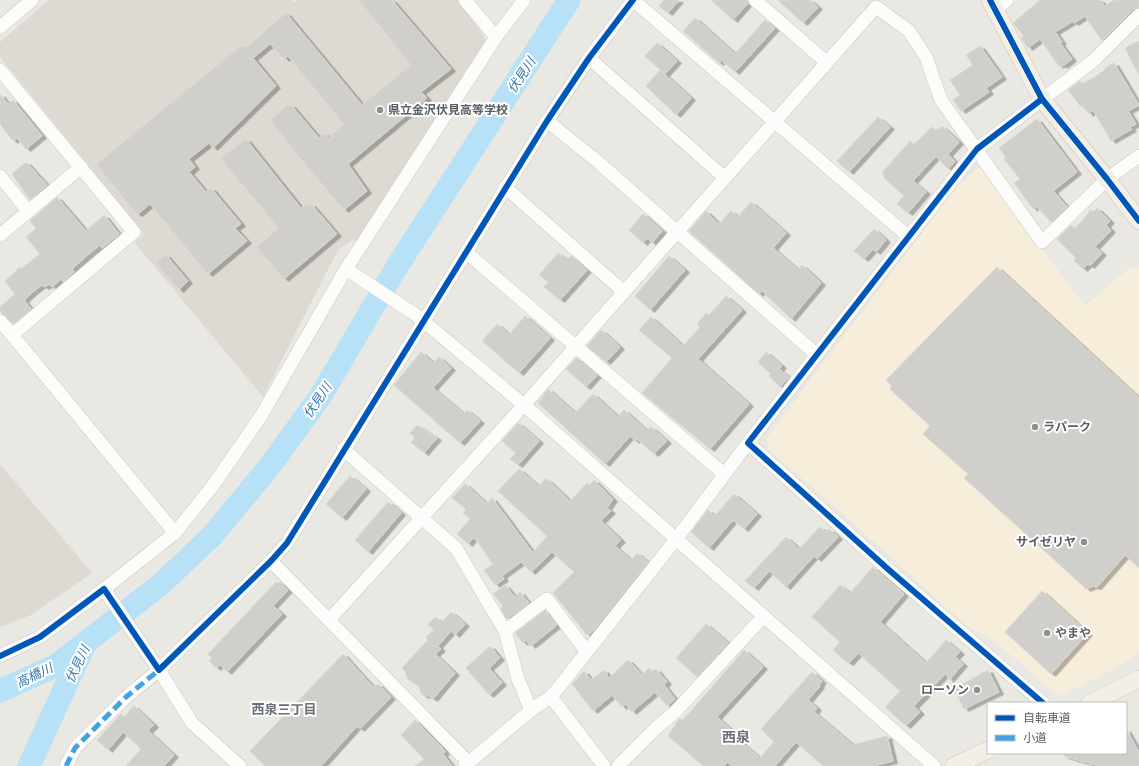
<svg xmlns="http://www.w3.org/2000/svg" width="1139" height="766" font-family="Overpass,'Noto Sans JP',sans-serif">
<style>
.commercial{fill:#f6eddb}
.education{fill:#dddad3}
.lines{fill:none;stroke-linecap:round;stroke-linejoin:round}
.river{stroke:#b6e1f7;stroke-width:23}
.building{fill:#d0cfcc;stroke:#dad7d2;filter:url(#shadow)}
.minor-casing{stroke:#c6c7c6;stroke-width:14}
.major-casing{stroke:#d3c6b0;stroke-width:18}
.minor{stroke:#fcfcfb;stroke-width:13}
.major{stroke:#f2efe6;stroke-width:17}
.quiet{stroke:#42a2e6;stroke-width:5;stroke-dasharray:10 5;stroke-linecap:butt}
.cycleway-casing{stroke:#fff;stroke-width:8}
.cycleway{stroke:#0057b8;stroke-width:6}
.poi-dot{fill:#8c8e8f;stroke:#fff;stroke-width:1.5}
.labels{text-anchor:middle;stroke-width:4;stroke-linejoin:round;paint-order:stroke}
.poi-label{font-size:12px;font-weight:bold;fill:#595e62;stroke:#fff;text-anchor:start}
.water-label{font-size:13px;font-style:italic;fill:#357aad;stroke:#fff}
.neighbourhood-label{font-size:13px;font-weight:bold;fill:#6a7075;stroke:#fff}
.quarter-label{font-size:14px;font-weight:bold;fill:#6a7075;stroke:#fff}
</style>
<defs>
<filter id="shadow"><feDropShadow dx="4.5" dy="2.5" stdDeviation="0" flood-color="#0004"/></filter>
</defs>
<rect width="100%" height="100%" fill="#eae8e3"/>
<path class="commercial" d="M980,167L1085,306L1128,269L1139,267V652L1125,663L1064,694L1058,696L998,644L965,624L838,509L769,450L767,438L954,190Z"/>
<g class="education">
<path d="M49,0H291L294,3L298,0H458L487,41L358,240L351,241L338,250L263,397L134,242L144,234L0,57V42Z"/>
<path d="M0,464L92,573L31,615L0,627Z"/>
</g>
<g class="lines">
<g class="river">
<path d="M0,691L55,666L160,585L212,536L269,467L320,397L396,268L569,0"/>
<path d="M29,766L84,646"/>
</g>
</g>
<g class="building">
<path d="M359,0H392L451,69L421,92L427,98L348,164L367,191L344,210L296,153L270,120L288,105L289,106L291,105L319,138L324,133L328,138L344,124L288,56L285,59L270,44L253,58L276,86L213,148L209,143L189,159L195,167L189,172L206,192L211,188L241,224L235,228L247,241L208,274L150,204L138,214L136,213L97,165L98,163L242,45L245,49L286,13L362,105L411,65Z"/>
<path d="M664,0H679L668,13L659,6Z"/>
<path d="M711,0H747L748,3L733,20Z"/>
<path d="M778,0H810L818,7L803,23Z"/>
<path d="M1040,0H1100L1105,6L1114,0H1139V7L1133,9L1102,41L1085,16L1074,23L1073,21L1055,32L1062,42L1060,43L1072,59L1063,66L1062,64L1059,66L1040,39L1028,48L1021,38L1024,36L1013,23Z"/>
<path d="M695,18L735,54L765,20L775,28L735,72L721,60L719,63L683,31Z"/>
<path d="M1139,41V75L1125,48Z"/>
<path d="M657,43L677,61L665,74L645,56Z"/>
<path d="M980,46L1002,77L986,88L989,92L961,111L953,100L960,95L950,80L973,65L966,55Z"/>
<path d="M1114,63L1139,105L1128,111L1136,124L1130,127L1132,129L1111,141L1093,110L1089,114L1083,106L1081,107L1068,90L1080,81L1082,84L1100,74V73L1105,70V68Z"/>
<path d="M660,70L691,98L676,115L646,86Z"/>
<path d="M0,94L8,104L13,100L42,136L26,149L17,138L13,141L0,124Z"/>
<path d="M878,117L890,127L849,172L837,161Z"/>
<path d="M1037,119L1077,172L1053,191L1067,207L1051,222L1036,206L1033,209L1014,183L1020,179L1004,159L1006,158L999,148Z"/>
<path d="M942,126L959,142L948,154L955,162L948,169L936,156L913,181L926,192L908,213L897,204L904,196L884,178L885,176L882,173L910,141L914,144L932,127L937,131Z"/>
<path d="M246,139L301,208L308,204L309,206L311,204L337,234L284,279L257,247L279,228L221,159Z"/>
<path d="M26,162L47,185L30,200L12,174Z"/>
<path d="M57,197L86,231L104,215L119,234L102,248L100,245L89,254L72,269L74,272L63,282L61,279L52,287L50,284L44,287L42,285L34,291L24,300L31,309L13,324L0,311V307L15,294L5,281L20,267L21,269L40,254L26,237L36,228L30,221Z"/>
<path d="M751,202L786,233L773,248L798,270L802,265L821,283L791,319L762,291L759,294L689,231L706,211L719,224L731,211L738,217Z"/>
<path d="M1097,208L1110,221L1106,225L1111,230L1095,247L1102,253L1090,266L1088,264L1083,269L1074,261L1076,258L1057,239L1071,225L1075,229L1091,210L1093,212Z"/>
<path d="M643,214L662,231L652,243L647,238L643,243L629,230Z"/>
<path d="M874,229L886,240L876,252L873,249L864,259L854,251Z"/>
<path d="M558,253L567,260L571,256L587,270L560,300L544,287L548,282L539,275Z"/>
<path d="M166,255L188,281L179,290L156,263Z"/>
<path d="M669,256L685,270L650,310L635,296Z"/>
<path d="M997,267L1139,398V568L1125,555L1097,587L1093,586L1086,589L1082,585L964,478L968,474L923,434L930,426L890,389L892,386L886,380Z"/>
<path d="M726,296L742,310L698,359L749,404L710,449L642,393L672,358L639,330L651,317L683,346L700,327L697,324L706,313L709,315Z"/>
<path d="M525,316L550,338L519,373L482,341L497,324L509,335Z"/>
<path d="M601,330L620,347L606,362L587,346Z"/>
<path d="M421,352L433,363L439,357L451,368L433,388L464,414L467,410L480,421L460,443L394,385Z"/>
<path d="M766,352L782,366L779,369L789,377L780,387L769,376L771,374L758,362Z"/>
<path d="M577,358L597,375L586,387L566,369Z"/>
<path d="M548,389L575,413L593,394L618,417L624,410L647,431L651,427L667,441L654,454L637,439L635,441L630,436L605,464L538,403Z"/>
<path d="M518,423L539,441L518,465L510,459L516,453L502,441Z"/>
<path d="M417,425L437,438L424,453L411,442L415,438L410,433Z"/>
<path d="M519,469L539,487L545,479L548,480L570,501L587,483L590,485L594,480L613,499L607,508L611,511L601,521L621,540L615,546L631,560L637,553L648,562L593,631L587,635L553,593L574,572L552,552L531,572L521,562L502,576L504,579L495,585L484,570L493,564L474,537L468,544L457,534L470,519L463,513L466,509L452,498L465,484L487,504L492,498L533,553L547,536L498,491Z"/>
<path d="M350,476L366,489L342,518L326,504Z"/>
<path d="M734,494L757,514L744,529L733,520L709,548L691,532L708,510L715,516Z"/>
<path d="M388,502L401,513L368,552L355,540Z"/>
<path d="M820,527L826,532L829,529L838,537L817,559L814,556L786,587L769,571L754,588L745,581L786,537L799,549Z"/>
<path d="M873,567L904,594L880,622L926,663L946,640L960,652L955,657L963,664L949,680L946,673L914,706L920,712L906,726L885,707L900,691L858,653L849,663L844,660L833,650L840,642L812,617L840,585L850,593Z"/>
<path d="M276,582L278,584L280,582L288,590L273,606L282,614L227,672L220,665L216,668L209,661L212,658L208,654Z"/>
<path d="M505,585L515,597L520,592L529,603L507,619L501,609L503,606L493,594Z"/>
<path d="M1042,591L1088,633L1051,674L1005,632Z"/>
<path d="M545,610L557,625L531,646L526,640L523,643L515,633Z"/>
<path d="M451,612L465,624L455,635L451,631L438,646L441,649L435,654L455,673L433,699L429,696L422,695L419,687L407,678L405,671L402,668L428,640L426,637L434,630L428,625L435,617L442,622Z"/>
<path d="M706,624L728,643L697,677L676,658Z"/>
<path d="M490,646L500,658L489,668L502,683L489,695L466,668Z"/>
<path d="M744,650L763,667L717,717L743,740L741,742L760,758L774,742L761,729L812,672L822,681L819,685L820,686L808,700L817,708L814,712L853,745L887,736L893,761L873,766H823L796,742L775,766H732L727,762L724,766H703L668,736L679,719L683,720Z"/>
<path d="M343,654L374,688L378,684L391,697L360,729L357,726L321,766H265L250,751Z"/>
<path d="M628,660L642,675L649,668L652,672L656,669L667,682L664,685L675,699L667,706L655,692L632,712L626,704L622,707L612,695L593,711L572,684L584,671L591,680L604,670L609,678Z"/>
<path d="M988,670L999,692L964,709L954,689Z"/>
<path d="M134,706L154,725L148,731L174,755L164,766H126L141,749L123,732L108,750L97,740L121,714L124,717Z"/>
<path d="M415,720L440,745L445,752L443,754L452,766H415L424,759L401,735Z"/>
<path d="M1126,729L1139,752V766H1099L1064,756V753H1126Z"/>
</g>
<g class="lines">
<g class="minor-casing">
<g id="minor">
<path d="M633,0L909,237"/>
<path d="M755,0L827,63"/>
<path d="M995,9L1007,0"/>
<path d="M0,27L32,0"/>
<path d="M496,37L524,0"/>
<path d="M589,58L725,178"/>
<path d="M0,70L134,232L12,335L175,533L104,589"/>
<path d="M547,121L597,161L817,355"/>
<path d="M0,176L28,211"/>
<path d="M505,187L624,292"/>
<path d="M0,235L81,167"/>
<path d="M466,252L724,474"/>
<path d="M346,269L416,315L524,405L934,766"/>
<path d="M0,321L12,335"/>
<path d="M343,449L456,548L505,631L518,679L531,710"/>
<path d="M175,533L214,484L261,416L346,269L496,37L465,0"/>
<path d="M271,561L469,763"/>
<path d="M329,620L524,405L876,7L909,31L926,57L941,100L1042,242L1107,179L1139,156"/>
<path d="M505,631L547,599L587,652"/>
<path d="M0,656L40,637L104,589L159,670L271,561L287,543L547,121L589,58L633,0"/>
<path d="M551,697L604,766"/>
<path d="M1043,703L889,570L748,443L977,149L1093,61L1139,15"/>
<path d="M66,766L75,748L126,697L159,670L192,723L240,766"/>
<path d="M465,766L531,710L551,697L677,538L748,443"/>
<path d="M618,766L655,729L675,712L764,616"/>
</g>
</g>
<g class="major-casing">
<g id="major">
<path d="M990,0L1042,99L1107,179L1139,221"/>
<path d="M1090,703L1139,679"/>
<path d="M954,766L988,750"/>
</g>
</g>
<use href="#minor" class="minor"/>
<use href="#major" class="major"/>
<path class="quiet" d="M66,766L75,748L126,697L159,670"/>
<g class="cycleway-casing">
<g id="cycleway">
<path d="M990,0L1042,99L1107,179L1139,221"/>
<path d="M1042,99L977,149L748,443L889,570L1043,703"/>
<path d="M0,656L40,637L104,589L159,670L271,561L287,543L547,121L589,58L633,0"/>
</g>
</g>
<use href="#cycleway" class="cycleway"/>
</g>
<g class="poi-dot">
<circle cx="380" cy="110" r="4"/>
<circle cx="1035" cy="427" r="4"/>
<circle cx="1084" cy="542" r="4"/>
<circle cx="1047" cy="633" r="4"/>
<circle cx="977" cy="690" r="4"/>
</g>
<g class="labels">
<g class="poi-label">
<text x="388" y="114">県立金沢伏見高等学校</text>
<text x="1043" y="431">ラパーク</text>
<text x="1076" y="546" text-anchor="end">サイゼリヤ</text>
<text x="1055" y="637">やまや</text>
<text x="969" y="694" text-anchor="end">ローソン</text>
</g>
<g class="water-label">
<text transform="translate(521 75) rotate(-57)" y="5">伏見川</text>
<text transform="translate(317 400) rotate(-56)" y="5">伏見川</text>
<text transform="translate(77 664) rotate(-64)" y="5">伏見川</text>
<text transform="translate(34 675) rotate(-26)" y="5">高橋川</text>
</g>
<g class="neighbourhood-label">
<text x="284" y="714">西泉三丁目</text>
</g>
<g class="quarter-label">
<text x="736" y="742">西泉</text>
</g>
</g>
<rect x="987" y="702" width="140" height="52" fill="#ffffff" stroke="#bdbfc0"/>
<rect x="995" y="715" width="20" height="6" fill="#0057b8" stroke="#bdbfc0"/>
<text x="1023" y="722" font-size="12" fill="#595e62">自転車道</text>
<rect x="995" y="735" width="20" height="6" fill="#42a2e6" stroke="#bdbfc0"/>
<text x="1023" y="742" font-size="12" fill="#595e62">小道</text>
</svg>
